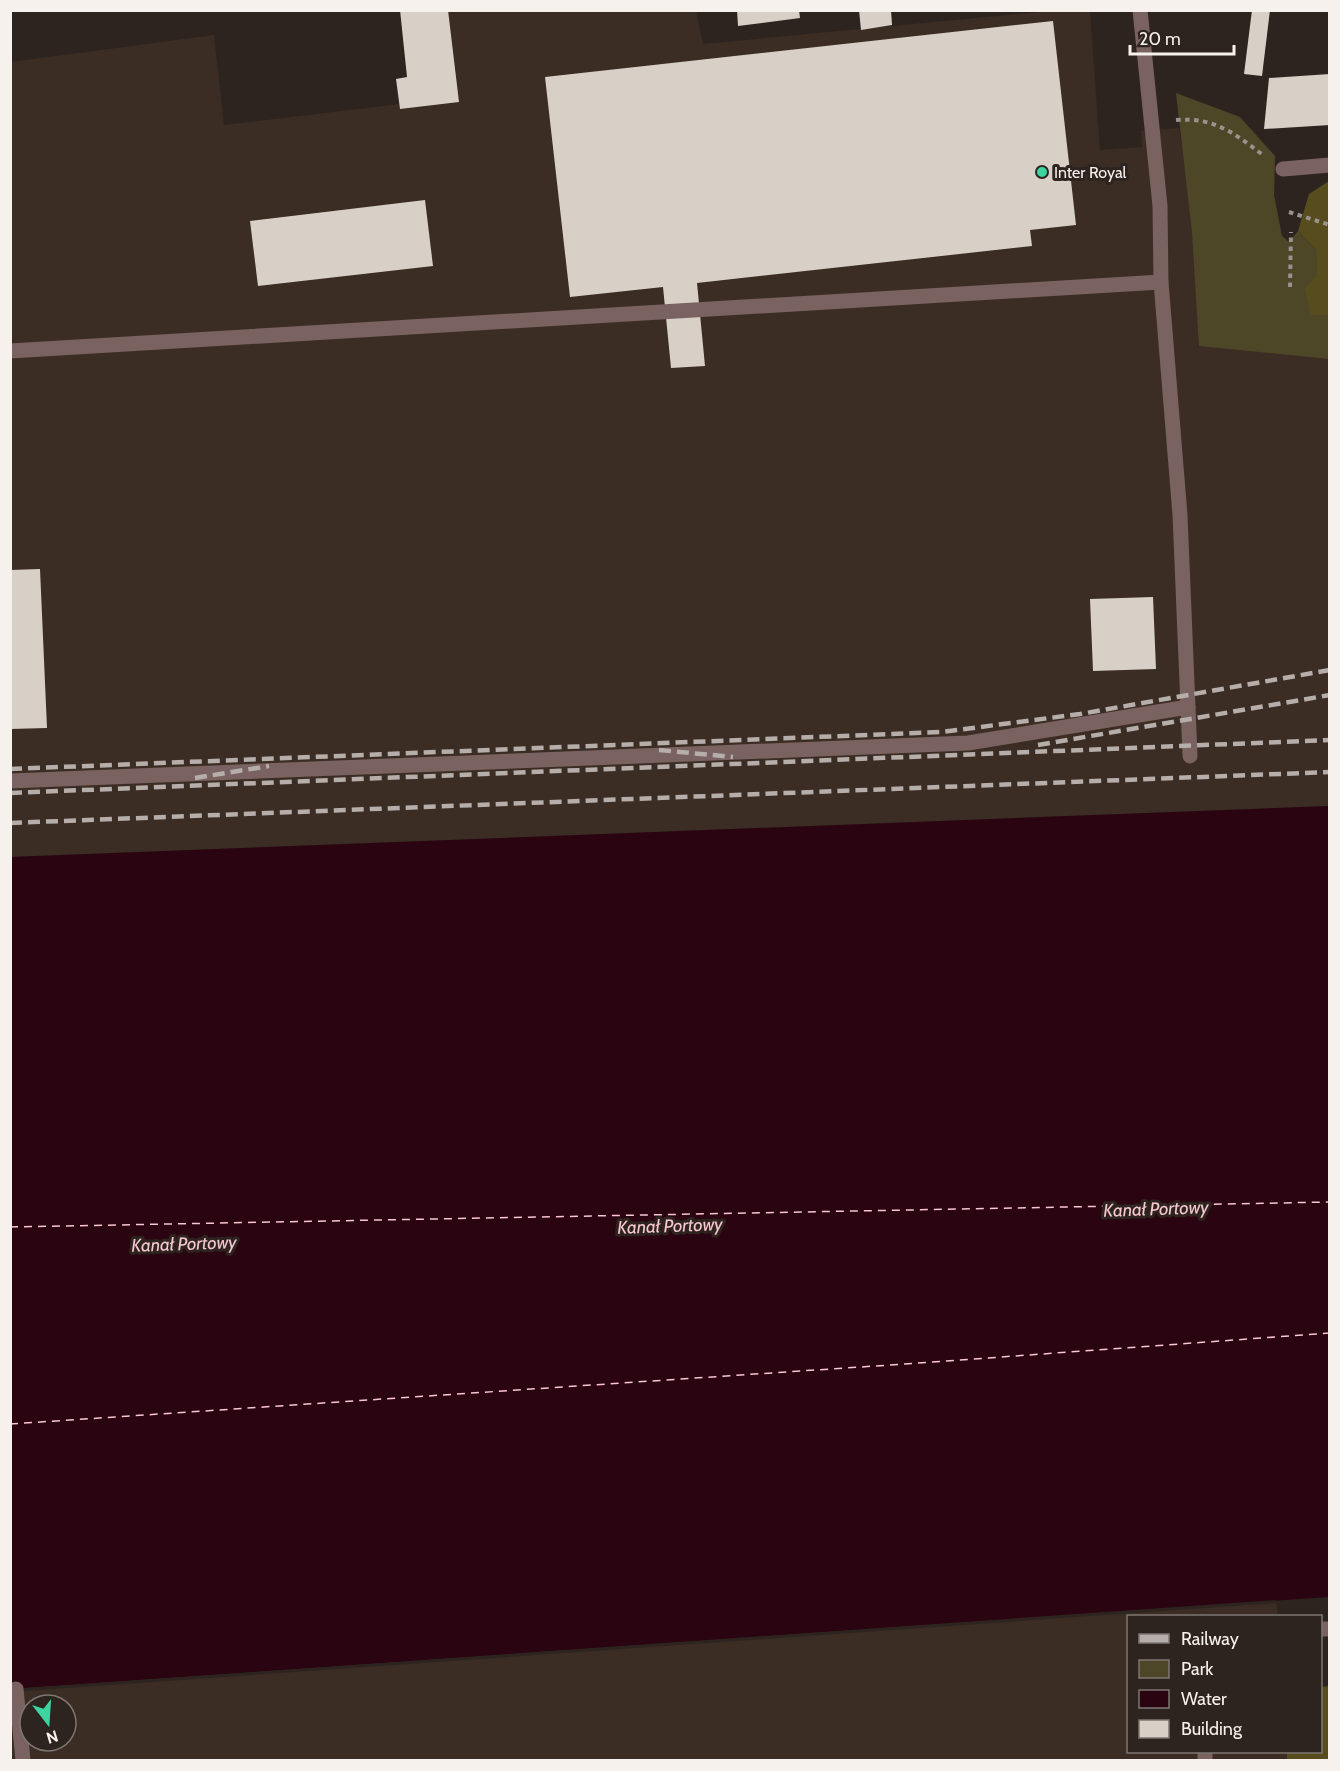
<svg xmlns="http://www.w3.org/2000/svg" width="1340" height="1771" font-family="Cabin,sans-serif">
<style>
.built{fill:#3b2c24;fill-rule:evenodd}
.green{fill:#4e4727}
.forest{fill:#564c1d}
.water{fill:#2b0411}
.pier{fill:#2d241f}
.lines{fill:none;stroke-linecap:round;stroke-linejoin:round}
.ferry{stroke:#f9c7d2;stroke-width:1.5;stroke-dasharray:8 6;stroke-linecap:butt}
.building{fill:#d8d0c6}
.path{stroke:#99928e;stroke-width:4;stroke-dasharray:4.5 4.5;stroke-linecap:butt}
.service{stroke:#79625f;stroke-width:15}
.rail{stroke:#b5aeab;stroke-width:4.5;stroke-dasharray:12 6;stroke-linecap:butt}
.poi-dot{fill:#3ed4a2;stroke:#2d241f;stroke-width:2}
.labels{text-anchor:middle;stroke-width:6;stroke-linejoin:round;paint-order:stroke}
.poi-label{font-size:16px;fill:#f7f1ee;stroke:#2d241f;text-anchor:start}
.water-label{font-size:18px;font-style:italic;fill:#f9c7d2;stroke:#2d241f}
</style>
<rect width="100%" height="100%" fill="#2d241f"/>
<g class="built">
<path d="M448,11H696L703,44L1049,11H1090L1100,150L1142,147L1141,131L1179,128L1181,141L1262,314L1329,315V806L11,857L10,62L214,35L224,125L399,104L400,109L458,102Z"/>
<path d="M1276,1600L1278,1616H1128V1752H1287V1760H11V1689ZM30,1705H66V1741H30Z"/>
</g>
<path class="green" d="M1176,93L1240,117L1275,156L1274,195L1282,236L1289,242L1298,231L1317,251V275L1310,315H1329V359L1199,346L1192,232Z"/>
<g class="forest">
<path d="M1329,181V315H1310L1305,288L1317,275V251L1298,231L1309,194Z"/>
<path d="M1329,1686V1760H1287V1752H1320L1321,1687Z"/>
</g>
<path class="water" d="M1329,806V1597L11,1689L10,857Z"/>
<path class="pier" d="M1276,1600L1277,1603L10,1692L11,1689Z"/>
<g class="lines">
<g class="ferry">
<path d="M10,1227L1330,1202"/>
<path d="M10,1424L905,1364L1330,1333"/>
</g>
</g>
<g class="building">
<path d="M400,10H448L459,102L400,109L396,79L407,77Z"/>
<path d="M737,10H799L800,18L738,26Z"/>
<path d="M859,10H891L892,25L861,30Z"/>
<path d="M1252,10H1270L1262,76L1244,74Z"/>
<path d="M1053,21L1076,225L1030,230L1032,246L697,283L705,366L671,368L663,287L570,297L545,77Z"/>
<path d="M1330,74V125L1264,129L1269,78Z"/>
<path d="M425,200L433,266L258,286L250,221Z"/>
<path d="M40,569L47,728L10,729V570Z"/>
<path d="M1153,597L1156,669L1093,671L1090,599Z"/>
</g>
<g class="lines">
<g class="path">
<path d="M1176,120C1214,117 1234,133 1263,155"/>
<path d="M1289,212L1330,225"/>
<path d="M1290,287L1291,232"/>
</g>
<g class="service">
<path d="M1283,169L1330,165"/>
<path d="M10,351L1161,282"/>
<path d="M1188,707L1190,756"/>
<path d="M10,781L968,743L1188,707L1180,515L1161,282L1160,206L1140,10"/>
<path d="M1320,1629H1330"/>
<path d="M16,1689L23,1760"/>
<path d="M1205,1752V1760"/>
</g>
<g class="rail">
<path d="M1038,745L1330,695"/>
<path d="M659,750L733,757"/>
<path d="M10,769L942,732L1080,714L1330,670"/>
<path d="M195,778L269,766"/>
<path d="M10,793L1330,740"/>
<path d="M10,823L1330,772"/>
</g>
</g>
<circle class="poi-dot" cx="1042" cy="172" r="6"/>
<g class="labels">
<g class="poi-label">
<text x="1054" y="178">Inter Royal</text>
</g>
<g class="water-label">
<text transform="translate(1156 1209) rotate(-2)" y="6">Kanał Portowy</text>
<text transform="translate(670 1226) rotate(-2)" y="6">Kanał Portowy</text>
<text transform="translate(184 1244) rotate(-2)" y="6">Kanał Portowy</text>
</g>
</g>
<rect width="1340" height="1771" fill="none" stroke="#f7f1ee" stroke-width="24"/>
<rect x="1127" y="1615" width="195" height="138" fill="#2d241f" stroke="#7e7672" stroke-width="1.5"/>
<rect x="1139" y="1634" width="30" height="9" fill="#b5aeab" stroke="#7e7672" stroke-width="1.5"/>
<text x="1181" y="1645" font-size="18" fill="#f7f1ee">Railway</text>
<rect x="1139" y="1660" width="30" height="18" fill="#4e4727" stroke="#7e7672" stroke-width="1.5"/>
<text x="1181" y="1675" font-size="18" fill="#f7f1ee">Park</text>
<rect x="1139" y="1690" width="30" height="18" fill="#2b0411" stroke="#7e7672" stroke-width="1.5"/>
<text x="1181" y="1705" font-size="18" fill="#f7f1ee">Water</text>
<rect x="1139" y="1720" width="30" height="18" fill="#d8d0c6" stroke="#7e7672" stroke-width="1.5"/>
<text x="1181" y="1735" font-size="18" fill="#f7f1ee">Building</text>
<g transform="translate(48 1723) rotate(163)"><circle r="28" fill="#2d241f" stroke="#7e7672" stroke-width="1.5"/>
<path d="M0-4.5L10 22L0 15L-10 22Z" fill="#3ed4a2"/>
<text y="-9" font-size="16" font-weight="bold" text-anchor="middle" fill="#f7f1ee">N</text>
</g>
<path d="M1130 45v9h104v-9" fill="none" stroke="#f7f1ee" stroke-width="3"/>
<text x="1139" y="45" font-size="18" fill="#f7f1ee" stroke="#2d241f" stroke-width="4.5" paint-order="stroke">20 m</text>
</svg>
